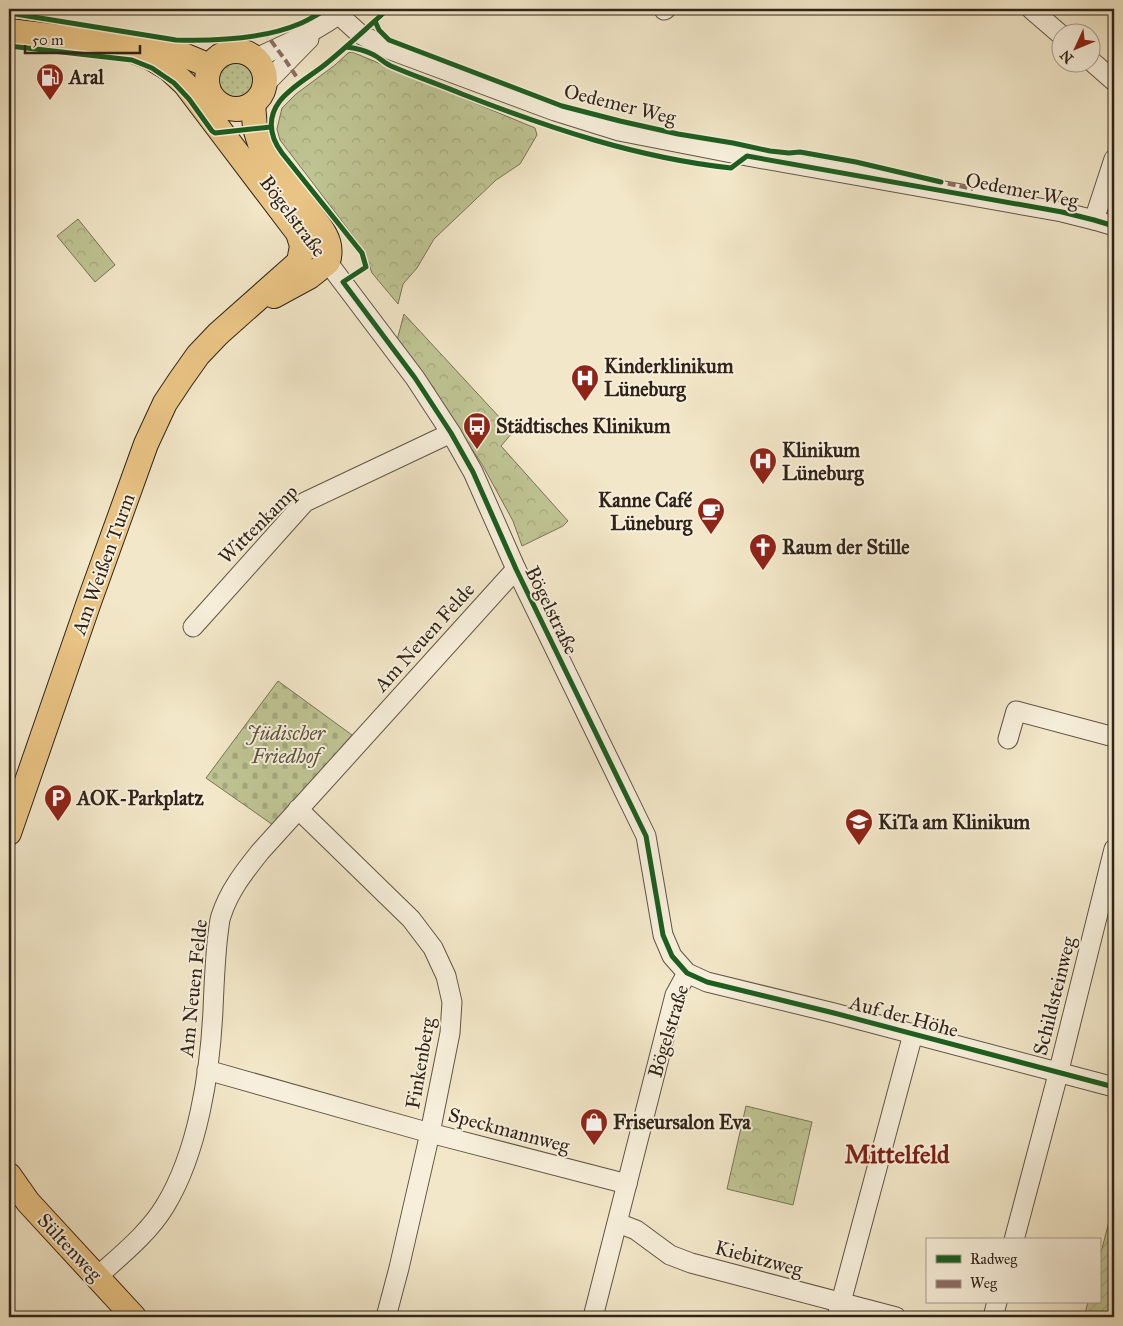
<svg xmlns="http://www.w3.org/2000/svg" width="1123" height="1326" font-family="'IM FELL Great Primer',serif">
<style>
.grass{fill:url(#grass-dots);stroke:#787456}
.cemetery{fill:url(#cemetery-stones);stroke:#787456}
.park{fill:url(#park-crowns);stroke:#787456}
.garden{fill:url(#garden-furrows);stroke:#787456}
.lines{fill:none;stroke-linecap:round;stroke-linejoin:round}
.minor-casing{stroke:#605546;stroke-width:21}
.major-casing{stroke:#30241a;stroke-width:26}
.minor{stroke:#f7efdb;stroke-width:19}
.major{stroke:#e9c484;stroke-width:24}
.quiet{stroke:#8d6e63;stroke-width:4;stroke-dasharray:8 4;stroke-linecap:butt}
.cycleway-casing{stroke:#f7efdb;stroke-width:8}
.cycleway{stroke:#1b5e20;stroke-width:5}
.labels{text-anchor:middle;stroke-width:4;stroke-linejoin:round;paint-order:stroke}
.poi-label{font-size:20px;font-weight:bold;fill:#30241a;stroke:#f7efdb;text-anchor:start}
.street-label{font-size:20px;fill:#30241a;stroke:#f7efdb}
.park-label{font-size:20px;font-style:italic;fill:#5b543e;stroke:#f7efdb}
.district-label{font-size:25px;font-weight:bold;fill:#7a1f14;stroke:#f7efdb}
</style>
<defs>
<pattern id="grass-dots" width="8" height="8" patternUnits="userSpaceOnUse" patternTransform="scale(1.25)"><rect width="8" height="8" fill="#bfc493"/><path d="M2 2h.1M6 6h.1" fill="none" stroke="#a4a87e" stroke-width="1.8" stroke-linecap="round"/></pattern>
<pattern id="cemetery-stones" width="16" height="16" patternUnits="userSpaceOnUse" patternTransform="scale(1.25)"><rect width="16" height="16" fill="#bfc493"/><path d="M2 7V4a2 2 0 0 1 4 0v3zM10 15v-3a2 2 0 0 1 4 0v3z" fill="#a4a87e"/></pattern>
<pattern id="park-crowns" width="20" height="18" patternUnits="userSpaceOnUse" patternTransform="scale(1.25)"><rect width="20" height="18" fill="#bfc493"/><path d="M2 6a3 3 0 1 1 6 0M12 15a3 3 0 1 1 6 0" fill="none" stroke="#a4a87e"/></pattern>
<pattern id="garden-furrows" width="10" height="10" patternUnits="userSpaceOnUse" patternTransform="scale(1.25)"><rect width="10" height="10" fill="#bfc493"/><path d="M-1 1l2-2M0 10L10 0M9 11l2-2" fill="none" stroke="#a4a87e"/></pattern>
</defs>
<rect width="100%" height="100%" fill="#f2e7c8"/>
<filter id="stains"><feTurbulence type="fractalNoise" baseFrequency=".004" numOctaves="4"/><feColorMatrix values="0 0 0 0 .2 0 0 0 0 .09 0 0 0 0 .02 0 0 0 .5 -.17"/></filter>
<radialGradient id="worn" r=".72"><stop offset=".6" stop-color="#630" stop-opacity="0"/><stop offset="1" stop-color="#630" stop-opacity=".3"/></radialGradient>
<circle class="grass" cx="236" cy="80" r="17"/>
<path class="cemetery" d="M278,681L352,735L273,825L206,778Z"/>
<g class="park">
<path d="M352,52L535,128L537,135L520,164L496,180L434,239L417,268L403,284L398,304L372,273L364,250L280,140L277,129L282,108L296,94L335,65L348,53Z"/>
<path d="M78,219L115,265L95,282L57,236Z"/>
<path d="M404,314L513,432L501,446L568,521L563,526L522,546L513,521L483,466L440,400L396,344Z"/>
<path d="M746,1106L812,1122L793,1205L727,1189Z"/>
</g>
<path class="garden" d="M1112,1210L1114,1211V1317H1084L1088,1302H1099V1260Z"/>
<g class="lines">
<g class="minor-casing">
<g id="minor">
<path d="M1031,9L1060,34"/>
<path d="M664,10L666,9"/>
<path d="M339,15L360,34L391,50L555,111L619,131L747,156L1062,212L1094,220L1114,226"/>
<path d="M256,58C287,44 319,30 346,9"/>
<path d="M1090,60L1114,81"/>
<path d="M266,83L309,39"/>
<path d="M1094,220L1114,159"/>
<path d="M298,223L415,378L451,433L473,472L516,569L646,836L663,935L672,956L687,973L707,982L834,1013L1114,1087"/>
<path d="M193,627L305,502L451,433"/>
<path d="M1008,739L1016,711L1114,737"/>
<path d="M298,809L411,919L433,948L446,976L452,1002L450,1033L430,1133L399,1268L386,1317"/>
<path d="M207,1070L430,1133L627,1184"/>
<path d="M618,1223L636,1230L670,1255L691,1263L896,1317"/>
<path d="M1014,1240L1056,1082L1114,849"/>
<path d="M97,1277C121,1255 148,1234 165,1206C198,1152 210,1073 213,1010C214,985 215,959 218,934C219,928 219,922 221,916C229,891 244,872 260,852L516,569"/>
<path d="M593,1317L675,995L687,973"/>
<path d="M837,1317L913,1034"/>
<path d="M993,1317L997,1302"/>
</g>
</g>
<g class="major-casing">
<g id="major">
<path d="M9,31L167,50L186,56L210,66"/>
<circle cx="236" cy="80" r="29"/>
<path d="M253,104L255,128L260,144L268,158L319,225C328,238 332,247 328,262L309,277L274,296"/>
<path d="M9,833L89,602L146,444L165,403L181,379L198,355L218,334L299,262L302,246L298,233L185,84L169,69L151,58L116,44"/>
<path d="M9,1175L28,1202L134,1317"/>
</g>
</g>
<use href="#minor" class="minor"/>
<use href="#major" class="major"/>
<g class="quiet">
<path d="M262,34H266L286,61L300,82"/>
<path d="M936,181L973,189"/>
</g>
<g class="cycleway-casing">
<g id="cycleway">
<path d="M388,9C368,27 348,46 327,63C303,83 260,100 274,139C276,144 279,149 282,153L362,253L366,267L343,282L415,378L451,433L473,472L516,569L646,836L663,935L672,956L687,973L707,982L834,1013L1114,1087"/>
<path d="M9,13L176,40C214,41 264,39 299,24C309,20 318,14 327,9"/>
<path d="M375,21L379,30L389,40L562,106L620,121L678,134L733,143L770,151L789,153L800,152L856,162L941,182"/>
<path d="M9,46L132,60L152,68L174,83L189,99L212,131L215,133L271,127"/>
<path d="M346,47C355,48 364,50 372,54C379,57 384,63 391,66C414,76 438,84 462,94C549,128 638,158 731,168L747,156L1062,212L1094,220L1114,226"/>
</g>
</g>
<use href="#cycleway" class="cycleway"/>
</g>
<defs>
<g id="fuel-pin" transform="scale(1.4375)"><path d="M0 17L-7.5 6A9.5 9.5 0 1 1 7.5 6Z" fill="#8f2418" stroke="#f7efdb"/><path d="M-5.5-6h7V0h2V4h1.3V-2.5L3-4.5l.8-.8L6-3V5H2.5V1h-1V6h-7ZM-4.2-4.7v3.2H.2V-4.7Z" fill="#fff"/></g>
<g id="hospital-pin" transform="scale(1.4375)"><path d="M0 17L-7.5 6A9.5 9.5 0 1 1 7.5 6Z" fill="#8f2418" stroke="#f7efdb"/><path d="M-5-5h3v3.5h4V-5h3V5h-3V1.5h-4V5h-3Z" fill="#fff"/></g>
<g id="bus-pin" transform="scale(1.4375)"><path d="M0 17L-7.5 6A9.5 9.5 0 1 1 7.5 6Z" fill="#8f2418" stroke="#f7efdb"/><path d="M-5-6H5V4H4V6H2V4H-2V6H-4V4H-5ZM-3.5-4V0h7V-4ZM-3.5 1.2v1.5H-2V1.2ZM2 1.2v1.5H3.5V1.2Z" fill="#fff"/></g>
<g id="cafe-pin" transform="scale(1.4375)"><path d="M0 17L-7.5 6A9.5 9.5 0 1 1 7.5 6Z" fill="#8f2418" stroke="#f7efdb"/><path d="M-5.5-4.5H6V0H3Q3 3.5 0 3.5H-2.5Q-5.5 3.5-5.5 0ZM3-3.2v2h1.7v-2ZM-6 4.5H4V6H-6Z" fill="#fff"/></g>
<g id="church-pin" transform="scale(1.4375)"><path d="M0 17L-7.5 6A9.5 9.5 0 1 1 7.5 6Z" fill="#8f2418" stroke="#f7efdb"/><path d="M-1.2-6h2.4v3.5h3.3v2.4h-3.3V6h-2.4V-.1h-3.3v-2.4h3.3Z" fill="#fff"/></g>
<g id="parking-pin" transform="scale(1.4375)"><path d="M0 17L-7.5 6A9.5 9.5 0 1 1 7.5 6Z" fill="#8f2418" stroke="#f7efdb"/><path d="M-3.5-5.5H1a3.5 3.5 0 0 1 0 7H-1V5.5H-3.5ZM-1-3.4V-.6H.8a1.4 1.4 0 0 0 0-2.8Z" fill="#fff"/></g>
<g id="school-pin" transform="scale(1.4375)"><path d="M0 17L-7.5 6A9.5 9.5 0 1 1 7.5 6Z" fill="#8f2418" stroke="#f7efdb"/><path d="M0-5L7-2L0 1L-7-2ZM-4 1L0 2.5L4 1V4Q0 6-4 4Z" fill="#fff"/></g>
<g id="shop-pin" transform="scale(1.4375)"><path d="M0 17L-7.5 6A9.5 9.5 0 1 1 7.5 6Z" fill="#8f2418" stroke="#f7efdb"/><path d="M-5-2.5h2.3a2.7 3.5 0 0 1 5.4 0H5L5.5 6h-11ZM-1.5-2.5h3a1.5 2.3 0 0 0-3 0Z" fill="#fff"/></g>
</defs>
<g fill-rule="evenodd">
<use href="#fuel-pin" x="50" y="77"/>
<use href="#hospital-pin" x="585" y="378"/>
<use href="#bus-pin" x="477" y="426"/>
<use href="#hospital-pin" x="763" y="461"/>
<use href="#cafe-pin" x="711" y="511"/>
<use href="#church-pin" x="763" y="547"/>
<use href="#parking-pin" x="58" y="798"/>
<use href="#school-pin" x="859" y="822"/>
<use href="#shop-pin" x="594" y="1122"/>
</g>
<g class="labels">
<g class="poi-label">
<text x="69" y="84">Aral</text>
<text x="604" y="373">Kinderklinikum<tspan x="604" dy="23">Lüneburg</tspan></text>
<text x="496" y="433">Städtisches Klinikum</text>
<text x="782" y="457">Klinikum<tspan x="782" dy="23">Lüneburg</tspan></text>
<text x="692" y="507" text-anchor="end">Kanne Café<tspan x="692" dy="23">Lüneburg</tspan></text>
<text x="782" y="554">Raum der Stille</text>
<text x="77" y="805">AOK-Parkplatz</text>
<text x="878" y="829">KiTa am Klinikum</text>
<text x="613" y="1129">Friseursalon Eva</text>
</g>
<g class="street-label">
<text transform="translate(620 104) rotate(14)" y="7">Oedemer Weg</text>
<text transform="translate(1022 190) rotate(11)" y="7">Oedemer Weg</text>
<text transform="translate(293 216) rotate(53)" y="7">Bögelstraße</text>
<text transform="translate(258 524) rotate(-45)" y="7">Wittenkamp</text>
<text transform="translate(103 564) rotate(-70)" y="7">Am Weißen Turm</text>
<text transform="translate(552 610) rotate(64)" y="7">Bögelstraße</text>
<text transform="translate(424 637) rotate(-48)" y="7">Am Neuen Felde</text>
<text transform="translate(193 988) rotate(-84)" y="7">Am Neuen Felde</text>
<text transform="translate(1054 996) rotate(-76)" y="7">Schildsteinweg</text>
<text transform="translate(904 1016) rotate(15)" y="7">Auf der Höhe</text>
<text transform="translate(668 1031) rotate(-73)" y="7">Bögelstraße</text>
<text transform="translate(420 1063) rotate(-80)" y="7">Finkenberg</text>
<text transform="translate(509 1130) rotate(15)" y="7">Speckmannweg</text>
<text transform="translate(70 1247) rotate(47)" y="7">Sültenweg</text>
<text transform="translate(759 1258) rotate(15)" y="7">Kiebitzweg</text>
</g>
<g class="park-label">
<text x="286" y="740">Jüdischer<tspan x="286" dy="23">Friedhof</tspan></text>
</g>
<g class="district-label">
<text x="897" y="1163">Mittelfeld</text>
</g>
</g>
<rect width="1123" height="1326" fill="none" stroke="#f2e7c8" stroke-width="30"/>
<rect x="10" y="10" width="1103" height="1306" fill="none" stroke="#30241a" stroke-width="2.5"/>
<rect x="15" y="15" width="1093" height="1296" fill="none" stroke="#30241a"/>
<rect x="926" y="1238" width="175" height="65" fill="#f7efdb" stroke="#a79e8e"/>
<rect x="936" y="1255" width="25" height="8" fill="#1b5e20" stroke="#a79e8e"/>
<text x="970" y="1264" font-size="15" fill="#30241a">Radweg</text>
<rect x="936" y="1280" width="25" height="8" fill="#8d6e63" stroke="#a79e8e"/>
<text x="970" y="1288" font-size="15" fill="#30241a">Weg</text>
<g transform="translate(1076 48) rotate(226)"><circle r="24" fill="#f7efdb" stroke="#a79e8e"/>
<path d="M0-4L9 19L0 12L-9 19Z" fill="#8f2418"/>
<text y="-8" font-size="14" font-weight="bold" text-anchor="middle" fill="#30241a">N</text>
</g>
<path d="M25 45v8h115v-8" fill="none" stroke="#30241a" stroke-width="2.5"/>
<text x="32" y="45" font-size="15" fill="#30241a" stroke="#f7efdb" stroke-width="4" paint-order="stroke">50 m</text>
<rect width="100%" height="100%" filter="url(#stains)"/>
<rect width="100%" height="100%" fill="url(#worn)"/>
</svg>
